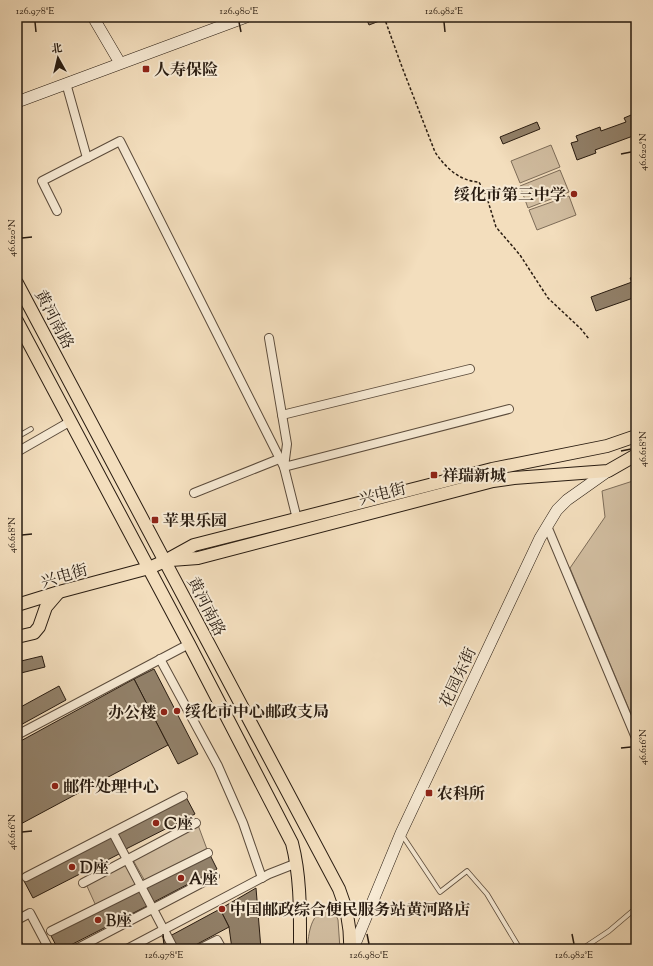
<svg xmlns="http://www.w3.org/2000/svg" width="653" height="966" font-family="'Sorts Mill Goudy','Noto Serif SC',serif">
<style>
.green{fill:#d1bda0;stroke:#7d6c58}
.building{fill:#92816a;stroke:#291c11}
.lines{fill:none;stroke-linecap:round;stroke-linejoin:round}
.lane-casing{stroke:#5c4c3c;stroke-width:5.5}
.street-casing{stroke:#5c4c3c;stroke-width:10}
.secondary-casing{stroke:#291c11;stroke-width:12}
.primary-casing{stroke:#291c11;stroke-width:14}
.path{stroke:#291c11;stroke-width:1.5;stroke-dasharray:3 2;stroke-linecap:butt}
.lane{stroke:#f7ead4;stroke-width:4}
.street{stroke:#f7ead4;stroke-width:8}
.secondary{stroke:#f7ead4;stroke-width:11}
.primary{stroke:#f3debd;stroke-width:12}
.ticks{fill:none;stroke:#291c11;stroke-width:1.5}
.poi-dot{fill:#8f2418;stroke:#f7ead4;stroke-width:1.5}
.labels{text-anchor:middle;stroke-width:4;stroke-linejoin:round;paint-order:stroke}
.poi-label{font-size:16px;font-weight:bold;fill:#291c11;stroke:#f7ead4;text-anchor:start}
.street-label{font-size:16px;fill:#291c11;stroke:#f7ead4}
.neatline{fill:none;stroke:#291c11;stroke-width:1.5}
.ticks-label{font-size:10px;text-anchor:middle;fill:#291c11}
</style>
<rect width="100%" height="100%" fill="#f3debd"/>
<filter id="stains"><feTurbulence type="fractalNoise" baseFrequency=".005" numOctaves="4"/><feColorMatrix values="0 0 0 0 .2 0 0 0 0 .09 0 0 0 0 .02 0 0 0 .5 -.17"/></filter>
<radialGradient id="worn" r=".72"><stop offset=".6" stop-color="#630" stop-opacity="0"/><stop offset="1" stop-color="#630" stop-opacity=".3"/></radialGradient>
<g class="green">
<path d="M551,145L560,167L520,183L511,161Z"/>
<path d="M560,170L569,192L528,208L520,186Z"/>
<path d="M569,196L576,215L537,230L529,210Z"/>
<path d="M636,480V726L570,568L605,517L602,491Z"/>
<path d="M198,825L208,852L146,883L133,860Z"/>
<path d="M125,864L137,886L96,906L86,884Z"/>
<path d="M329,909L335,912L338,920L340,949H307C309,933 310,912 329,909Z"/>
</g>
<g class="building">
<path d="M368,17H381L382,20L369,25L366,18Z"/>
<path d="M636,113V139L634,140L633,136L595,150L596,153L577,160L571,143L578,141L576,136L600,127L601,131L626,122L624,118Z"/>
<path d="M537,122L540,129L503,144L500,137Z"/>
<path d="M636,276V297L596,311L591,297L632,282L630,278Z"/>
<path d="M42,656L45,667L17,674V662Z"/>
<path d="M154,669L198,754L178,764L134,679Z"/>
<path d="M134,679L168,745L17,826V743Z"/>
<path d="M59,686L66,700L17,727V709Z"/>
<path d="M186,797L195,814L126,849L117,833Z"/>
<path d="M112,835L121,853L33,898L24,881Z"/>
<path d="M209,853L217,869L152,903L144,886Z"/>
<path d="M256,888L261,949H232L229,927L220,909Z"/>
<path d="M138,889L147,906L63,949H58L50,934Z"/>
<path d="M220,909L229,927L188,949H177L170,936Z"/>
<path d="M17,932L25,949H17Z"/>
</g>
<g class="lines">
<g class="lane-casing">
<g id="lane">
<path d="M17,437L31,429"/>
<path d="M402,835L440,892L467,871L487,894L520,949"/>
<path d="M582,949L609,931L636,908"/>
</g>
</g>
<g class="street-casing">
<g id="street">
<path d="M66,83L87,158"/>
<path d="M57,211L42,181L120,141L284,467L297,519"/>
<path d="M269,338L287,444L284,467L509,409"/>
<path d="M282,415L470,369"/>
<path d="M17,452L71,421"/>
<path d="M194,493L279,459"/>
<path d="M547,526L636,738"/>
<path d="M160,659L218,766L243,823L262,878"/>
<path d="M17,735L189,644"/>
<path d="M113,833L174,949"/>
<path d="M26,877L183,796"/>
<path d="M83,883L196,823"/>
<path d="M17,920L30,913L49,949"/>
<path d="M51,931L208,853"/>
<path d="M76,949L215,876"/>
<path d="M127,949L269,874L297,863"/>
<path d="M199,949L217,940L222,949"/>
</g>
</g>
<g class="secondary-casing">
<g id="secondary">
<path d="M93,17L120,63"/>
<path d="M17,102L246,17"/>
<path d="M353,949L401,833L540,538L557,510L567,500L608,471"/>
</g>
</g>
<g class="primary-casing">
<g id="primary">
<path d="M17,283L339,889C347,909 351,927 350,949"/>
<path d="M17,321L189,644L292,843C301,878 300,914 300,949"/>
<path d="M171,560L198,558L493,481L514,478L608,471L636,455"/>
<path d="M17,605L59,592L149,568L165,561L194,545L492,469L607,446L636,436"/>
<path d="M17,637L34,633L39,627L46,607L58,593"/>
</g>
</g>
<path class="path" d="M384,17L402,67L435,152C445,167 459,181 479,182L487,198L496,227L520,255L548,298L581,329L589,339"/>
<use href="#lane" class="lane"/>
<use href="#street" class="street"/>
<use href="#secondary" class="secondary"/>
<use href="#primary" class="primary"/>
</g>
<path class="ticks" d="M35,22L36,32M239,22L241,32M444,22L445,32M621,154L631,152M22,238L32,237M621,451L631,449M22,535L32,534M621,748L631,747M22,832L32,831M163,934L164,944M367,934L369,944M572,934L574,944"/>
<g class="poi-dot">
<rect x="142" y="65" width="8" height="8" rx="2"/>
<circle cx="574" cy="194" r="4"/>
<rect x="430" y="471" width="8" height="8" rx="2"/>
<rect x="151" y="516" width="8" height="8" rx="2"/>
<circle cx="177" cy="711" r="4"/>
<circle cx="164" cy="712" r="4"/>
<circle cx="55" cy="786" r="4"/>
<rect x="425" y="789" width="8" height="8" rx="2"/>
<circle cx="156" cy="823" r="4"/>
<circle cx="72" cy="867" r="4"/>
<circle cx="181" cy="878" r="4"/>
<circle cx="222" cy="909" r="4"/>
<circle cx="98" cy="920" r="4"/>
</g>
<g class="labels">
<g class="poi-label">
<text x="154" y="75">人寿保险</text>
<text x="566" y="200" text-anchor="end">绥化市第三中学</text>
<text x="442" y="481">祥瑞新城</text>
<text x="163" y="526">苹果乐园</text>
<text x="185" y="717">绥化市中心邮政支局</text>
<text x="156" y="718" text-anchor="end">办公楼</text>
<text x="63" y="792">邮件处理中心</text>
<text x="437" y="799">农科所</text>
<text x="164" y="829">C座</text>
<text x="80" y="873">D座</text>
<text x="189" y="884">A座</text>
<text x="230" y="915">中国邮政综合便民服务站黄河路店</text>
<text x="106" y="926">B座</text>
</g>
<g class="street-label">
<text transform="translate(55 319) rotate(62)" y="6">黄河南路</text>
<text transform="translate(382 493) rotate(-14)" y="6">兴电街</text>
<text transform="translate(64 575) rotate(-16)" y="6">兴电街</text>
<text transform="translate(207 606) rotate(63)" y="6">黄河南路</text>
<text transform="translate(457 677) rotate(-65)" y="6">花园东街</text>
</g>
</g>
<rect width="653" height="966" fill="none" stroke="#f3debd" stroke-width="44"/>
<g transform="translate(58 58) rotate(352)" stroke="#f7ead4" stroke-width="3" paint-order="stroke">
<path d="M0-3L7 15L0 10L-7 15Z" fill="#291c11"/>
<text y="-6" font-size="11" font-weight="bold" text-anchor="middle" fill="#291c11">北</text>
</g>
<rect x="22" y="22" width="609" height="922" class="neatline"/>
<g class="ticks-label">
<text x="35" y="14">126.978°E</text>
<text x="239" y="14">126.980°E</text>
<text x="444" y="14">126.982°E</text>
<text transform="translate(642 152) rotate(-90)" y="4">46.620°N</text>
<text transform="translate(11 238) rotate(-90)" y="4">46.620°N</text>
<text transform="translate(642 449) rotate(-90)" y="4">46.618°N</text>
<text transform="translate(11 535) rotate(-90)" y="4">46.618°N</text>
<text transform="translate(642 747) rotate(-90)" y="4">46.616°N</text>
<text transform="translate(11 832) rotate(-90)" y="4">46.616°N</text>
<text x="164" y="958">126.978°E</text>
<text x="369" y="958">126.980°E</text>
<text x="574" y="958">126.982°E</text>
</g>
<rect width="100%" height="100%" filter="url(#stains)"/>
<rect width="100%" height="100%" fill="url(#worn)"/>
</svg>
